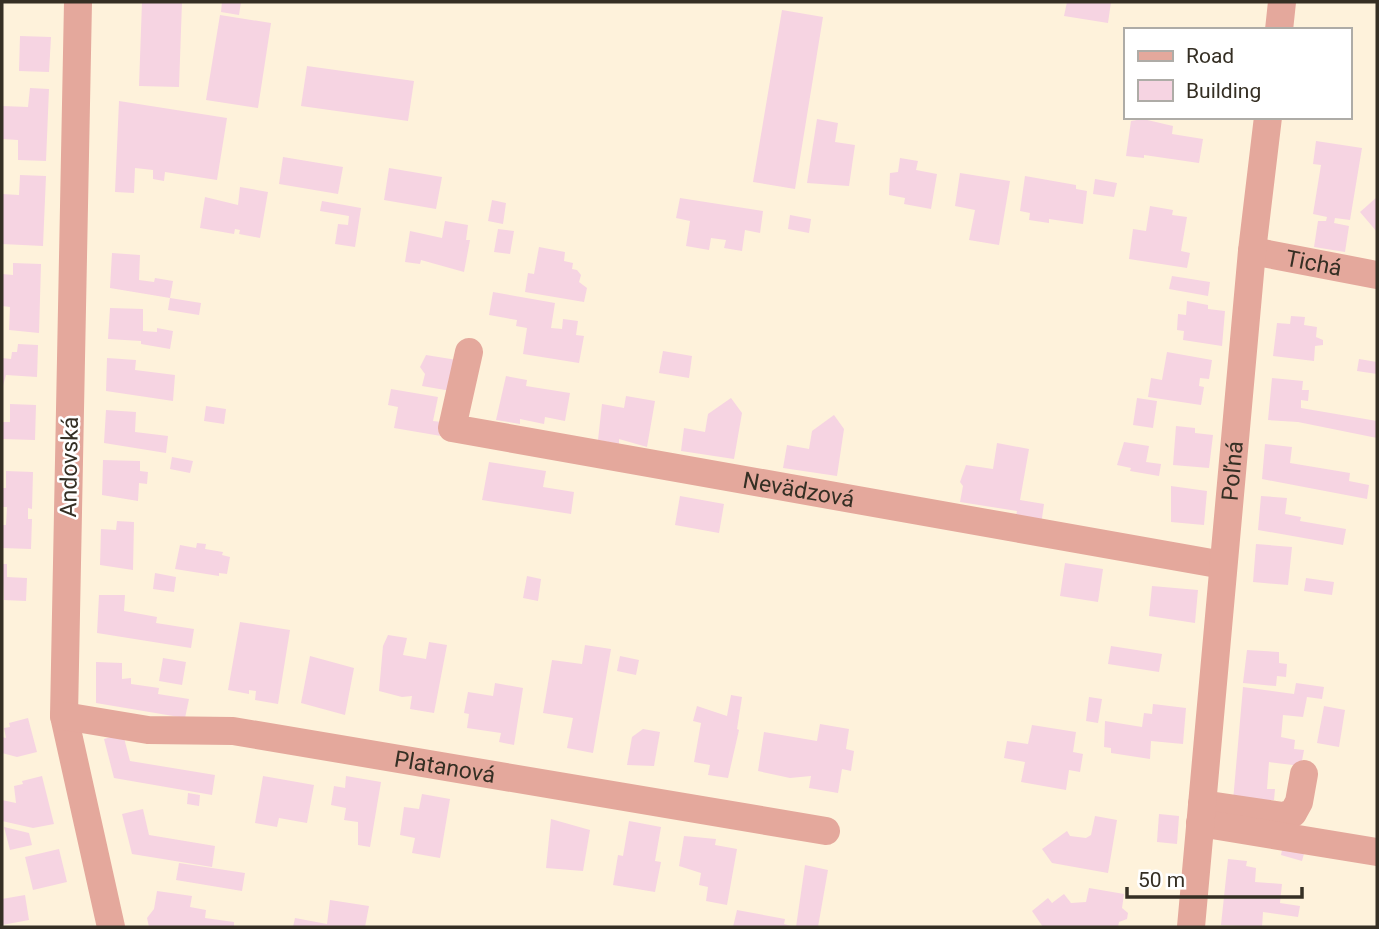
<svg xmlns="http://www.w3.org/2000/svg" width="1379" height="929" font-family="Roboto,sans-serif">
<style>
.building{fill:#f6d4e2}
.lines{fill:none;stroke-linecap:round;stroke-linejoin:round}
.minor{stroke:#e4a89c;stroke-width:28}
.labels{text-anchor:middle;stroke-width:5;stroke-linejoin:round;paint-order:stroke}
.street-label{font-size:23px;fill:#352f24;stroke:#fff}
</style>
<rect width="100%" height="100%" fill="#fef2db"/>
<g class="building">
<path d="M142,2H182L179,87L139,86Z"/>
<path d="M222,2H241L239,15L221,12Z"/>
<path d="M1067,2H1111L1108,23L1064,16Z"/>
<path d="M782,10L823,17L795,189L753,182Z"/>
<path d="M220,15L271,23L258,108L206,100Z"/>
<path d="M20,36L51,37L49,72L19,71Z"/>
<path d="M307,66L414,81L408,121L301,106Z"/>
<path d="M30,88L49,89L46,161L18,160V140L2,139V106L28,107Z"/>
<path d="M119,101L227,118L217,180L165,172L164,181L153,179V170L135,168L134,193L115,192Z"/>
<path d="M817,119L838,123L835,142L855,145L849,186L807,183Z"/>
<path d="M1143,119L1173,126L1172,134L1203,139L1199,163L1144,155V158L1126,156L1131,121Z"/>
<path d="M1316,141L1362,148L1350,220L1335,218L1334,223L1349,226L1345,252L1314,247L1318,221H1326L1327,217L1313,214L1321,165L1313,164Z"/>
<path d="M283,157L343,167L338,194L279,184Z"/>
<path d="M900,158L918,161L916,170L937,174L931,209L904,204L905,198L889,195L890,173L898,172Z"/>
<path d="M389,168L442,177L436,209L384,200Z"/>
<path d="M960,173L1010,181L999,245L969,240L975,210L955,206Z"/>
<path d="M20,175L46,176L43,246L2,244V194L19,195Z"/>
<path d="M1025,176L1076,185V189L1087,191L1083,224L1049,219V223L1029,220L1030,213L1020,211Z"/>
<path d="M1095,179L1117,183L1114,197L1093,194Z"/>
<path d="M240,187L268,192L260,238L239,234L240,230L235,229L234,234L200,228L205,197L238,205Z"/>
<path d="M1377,197V232L1360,212Z"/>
<path d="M680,198L763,211L760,233L745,230L742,251L724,248L726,240L711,238L709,250L686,246L690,221L676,218Z"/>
<path d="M492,200L506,203L503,224L488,221Z"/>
<path d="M322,201L361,208L355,247L335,244L338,224L348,225L349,216L320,211Z"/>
<path d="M1150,206L1173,210L1172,215L1187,217L1181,251L1190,253L1187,268L1129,259L1133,229L1146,231Z"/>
<path d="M790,215L811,219L809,233L788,229Z"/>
<path d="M445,221L468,225L466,240H470L464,272L421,260L420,264L405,262L410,231L442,238Z"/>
<path d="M498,229L514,231L510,254L494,252Z"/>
<path d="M539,247L565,252L564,261L573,263L572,269L577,270L581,275L579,282L587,288L584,302L525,292L528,273L534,274Z"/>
<path d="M112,253L140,255L139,280L154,282L155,278L173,281L170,298L110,288Z"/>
<path d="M13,263L41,264L39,333L9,330L10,307L2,306V274L13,275Z"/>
<path d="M1172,276L1210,282L1208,296L1169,289Z"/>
<path d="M493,292L555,303L551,328L562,329L563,319L578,321L576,335L584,336L579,363L523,354L527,328L516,326L517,320L489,315Z"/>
<path d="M170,298L201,303L199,315L168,310Z"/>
<path d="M1187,301L1208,305V309L1225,311L1222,346L1183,340L1184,331L1177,330L1178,314L1186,315Z"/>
<path d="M110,308L143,309V331L157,332V328L173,331L170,349L141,344V341L108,339Z"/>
<path d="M1291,316L1305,317L1304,325L1317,327L1316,337L1323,340V345L1315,346L1314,361L1273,356L1277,323L1290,324Z"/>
<path d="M18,344L38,345L37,377L6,375L2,389V358L11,359L12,352H17Z"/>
<path d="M663,351L692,356L689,378L659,373Z"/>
<path d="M1167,352L1212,360L1209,379L1200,378L1199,386L1204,387L1201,405L1148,397L1151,378L1162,380Z"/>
<path d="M426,355L457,360L451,391L422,386L425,374L420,367Z"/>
<path d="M107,358L136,360L135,370L175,375L173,401L106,391Z"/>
<path d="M1359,359L1377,362V374L1357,371Z"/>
<path d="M506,376L527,380L526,386L570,393L565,421L545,417L544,424L520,419V424L496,420Z"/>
<path d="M1272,378L1303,381L1302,390H1309L1308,401L1301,400V408L1377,421V438L1298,422L1268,420Z"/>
<path d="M391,389L438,397L433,421L442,422L441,436L394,428L398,407L388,405Z"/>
<path d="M626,396L655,401L647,447L619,439V444L598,440L602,404L624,408Z"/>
<path d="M731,398L742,413L734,459L681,451L684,428L705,432L708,414Z"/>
<path d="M1137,398L1157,401L1153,428L1133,425Z"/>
<path d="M10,404L36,405L35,440L2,439V422H10Z"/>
<path d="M206,406L226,409L224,424L204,421Z"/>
<path d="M106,410L136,412L135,432L168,436L166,453L104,443Z"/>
<path d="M834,415L844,429L837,476L783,468L787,445L809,449L812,431Z"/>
<path d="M1176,426L1195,428V433L1213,435L1209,468L1173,465Z"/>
<path d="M1124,442L1149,446L1146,462L1161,464L1159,476L1130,471L1131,468L1117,465Z"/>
<path d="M997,443L1029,449L1020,500L1044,504L1041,525L1015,521L1017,511L960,502L963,486L960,482L966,465L993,469Z"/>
<path d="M1265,444L1292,447L1290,463L1350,473L1349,481L1369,485L1367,499L1262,479Z"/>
<path d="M172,457L193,461L190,473L170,469Z"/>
<path d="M103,460L140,461V471L148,472L147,484L139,483L138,501L102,495Z"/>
<path d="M489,462L546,471L543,487L574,492L571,514L482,500Z"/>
<path d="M6,471L33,472L32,509L28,508V519H32L31,549L2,548V525H6L7,507H2V488H6Z"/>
<path d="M1171,486L1207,491L1204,525L1171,522Z"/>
<path d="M680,496L724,504L719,533L675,525Z"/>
<path d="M1261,496L1287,498L1285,514L1301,517L1300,521L1346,529L1343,545L1258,530Z"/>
<path d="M117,521L134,522L133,570L100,565L101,529L116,530Z"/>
<path d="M197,543L206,544L205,549L223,552L222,555L230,557L227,574L219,573V576L175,569L180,545L196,548Z"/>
<path d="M1256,544L1292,547L1288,585L1253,582Z"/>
<path d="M1065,563L1103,569L1098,602L1060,596Z"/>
<path d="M2,564H7V577L27,578L26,601L4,600Z"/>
<path d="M155,573L176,577L174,592L153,589Z"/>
<path d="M527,576L541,579L538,601L523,598Z"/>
<path d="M1306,578L1334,582L1332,595L1304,591Z"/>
<path d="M1152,586L1198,590L1195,623L1149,616Z"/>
<path d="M99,595H125L124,611L157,617L156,623L194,629L191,648L97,633Z"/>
<path d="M240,622L290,630L278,704L255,700L256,691L249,690V694L228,690Z"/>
<path d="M388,635L407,638L403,655L426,659L429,642L447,645L434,713L410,709L412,696L402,697L379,691L383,646Z"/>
<path d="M585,645L611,649L593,753L567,748L573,718L543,713L552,660L582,664Z"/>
<path d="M1111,646L1162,654L1159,672L1108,664Z"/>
<path d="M1247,650L1279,652V663L1287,664L1286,677L1277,676L1276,686L1243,683Z"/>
<path d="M310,656L354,668L345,715L301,703Z"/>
<path d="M620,656L639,660L636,675L617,671Z"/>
<path d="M163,658L186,662L182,685L159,681Z"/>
<path d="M96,662L122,663V679L131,678V684L159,688L158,694L189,699L185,718L96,703Z"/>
<path d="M495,683L523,688L514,745L499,742L501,733L467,728L469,714L464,713L468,692L493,696Z"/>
<path d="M1296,683L1324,687L1322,699L1307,697L1303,717L1283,715L1281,737L1295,740L1294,749L1304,750L1301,766L1269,762L1267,789H1275L1274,800L1233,801L1243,687L1294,694Z"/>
<path d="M731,695L742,697L737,729L739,730L728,778L708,775L710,765L694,762L701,723L693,721L697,706L727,716Z"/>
<path d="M1089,697L1102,699L1098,723L1086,721Z"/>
<path d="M1153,704L1186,708L1183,744L1151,741L1150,759L1111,753V748L1104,747L1105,721L1142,727L1144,713L1152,714Z"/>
<path d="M1324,706L1345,710L1339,747L1317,743Z"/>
<path d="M28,718L37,752L17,757L2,753V737L6,738L4,728L10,727L9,723Z"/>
<path d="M820,724L849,729L846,749L854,751L851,771L842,769L838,793L809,788L811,776L790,778L758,771L764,732L817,741Z"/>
<path d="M1032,725L1076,732L1073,752L1083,754L1080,772L1069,770L1066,790L1021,782L1025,762L1004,758L1007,741L1028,744Z"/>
<path d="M643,729L660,732L654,766L627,765L632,737Z"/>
<path d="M123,734L130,761L215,775L212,795L114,778L104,739Z"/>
<path d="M42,776L54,824L33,828L2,821V800L16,803L14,786L23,784L22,781Z"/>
<path d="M263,776L314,785L307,823L279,818L277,827L255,823Z"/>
<path d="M346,776L381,782L370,847L358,845V822L344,820L346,808L331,805L334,786L345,788Z"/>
<path d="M188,793L200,795L199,806L187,804Z"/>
<path d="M422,794L450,799L440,858L412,853L415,838L400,835L404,807L419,809Z"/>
<path d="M143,809L149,835L215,846L212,867L132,854L122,814Z"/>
<path d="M1159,814L1179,816L1177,844L1157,842Z"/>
<path d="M1095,816L1117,820L1108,873L1052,863L1042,849L1067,831L1070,836L1086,838L1091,835Z"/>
<path d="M551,819L590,830L583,871L546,868Z"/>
<path d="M629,821L661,827L655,861L661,862L655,892L613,885L618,855L623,856Z"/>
<path d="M4,827L29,833L32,845L10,850Z"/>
<path d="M684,836L716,839L715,845L737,849L727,905L706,901L708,887L699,885L701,873L679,866Z"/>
<path d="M1284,840L1306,846L1302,861L1281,855Z"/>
<path d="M59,849L67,882L33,890L25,857Z"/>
<path d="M1228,859L1247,861L1246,866L1256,868L1255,882L1282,884L1280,903L1300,906L1298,917L1263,912L1262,927L1221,925Z"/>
<path d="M179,863L245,873L242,891L176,880Z"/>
<path d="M805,865L828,870L818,927H796Z"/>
<path d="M1089,888L1124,894L1122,908L1128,913L1127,919L1119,922L1118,927H1043L1032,911L1048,898L1052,903L1064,894L1071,903L1086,902Z"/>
<path d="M157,891L192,896L190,907L206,910L205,918L234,922V927H149L147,918L154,909Z"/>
<path d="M25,895L29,920L2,925V899Z"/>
<path d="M330,900L369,906L365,927H293L295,918L327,924Z"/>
<path d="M737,910L785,919L784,924L795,927H733Z"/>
</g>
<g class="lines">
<g class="minor">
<path d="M78,2L64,716L111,927"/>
<path d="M1279,30L1282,2"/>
<path id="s1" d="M1252,251L1377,275"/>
<path id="s2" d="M469,352L452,428L1223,565"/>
<path id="s3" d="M64,716L148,730L233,731L826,831"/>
<path d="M1202,804L1283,816L1293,813L1299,802L1304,774"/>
<path d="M1200,823L1377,852"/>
<path id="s4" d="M1191,927L1252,251L1268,117"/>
</g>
</g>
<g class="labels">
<g class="street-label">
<text dy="8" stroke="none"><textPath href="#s1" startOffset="63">Tichá</textPath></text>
<text transform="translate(69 467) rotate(-89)" y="8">Andovská</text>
<text dy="8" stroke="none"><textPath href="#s4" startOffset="458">Poľná</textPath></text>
<text dy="8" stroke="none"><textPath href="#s2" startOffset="430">Nevädzová</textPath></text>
<text dy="8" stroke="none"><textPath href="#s3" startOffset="385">Platanová</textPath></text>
</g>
</g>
<rect width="1379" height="929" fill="none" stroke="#352f24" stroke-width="7"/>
<rect x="1124" y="28" width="228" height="91" fill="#ffffff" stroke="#aeaca7" stroke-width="2"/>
<rect x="1138" y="51" width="35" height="10" fill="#e4a89c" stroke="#aeaca7" stroke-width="2"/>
<text x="1186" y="63" font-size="21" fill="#352f24">Road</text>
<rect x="1138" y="80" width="35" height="21" fill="#f6d4e2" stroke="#aeaca7" stroke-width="2"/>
<text x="1186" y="98" font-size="21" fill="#352f24">Building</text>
<path d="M1127 887v10h175v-10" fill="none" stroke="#352f24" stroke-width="3.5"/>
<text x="1138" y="887" font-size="21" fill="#352f24" stroke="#ffffff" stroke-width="5" paint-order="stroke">50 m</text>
</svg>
